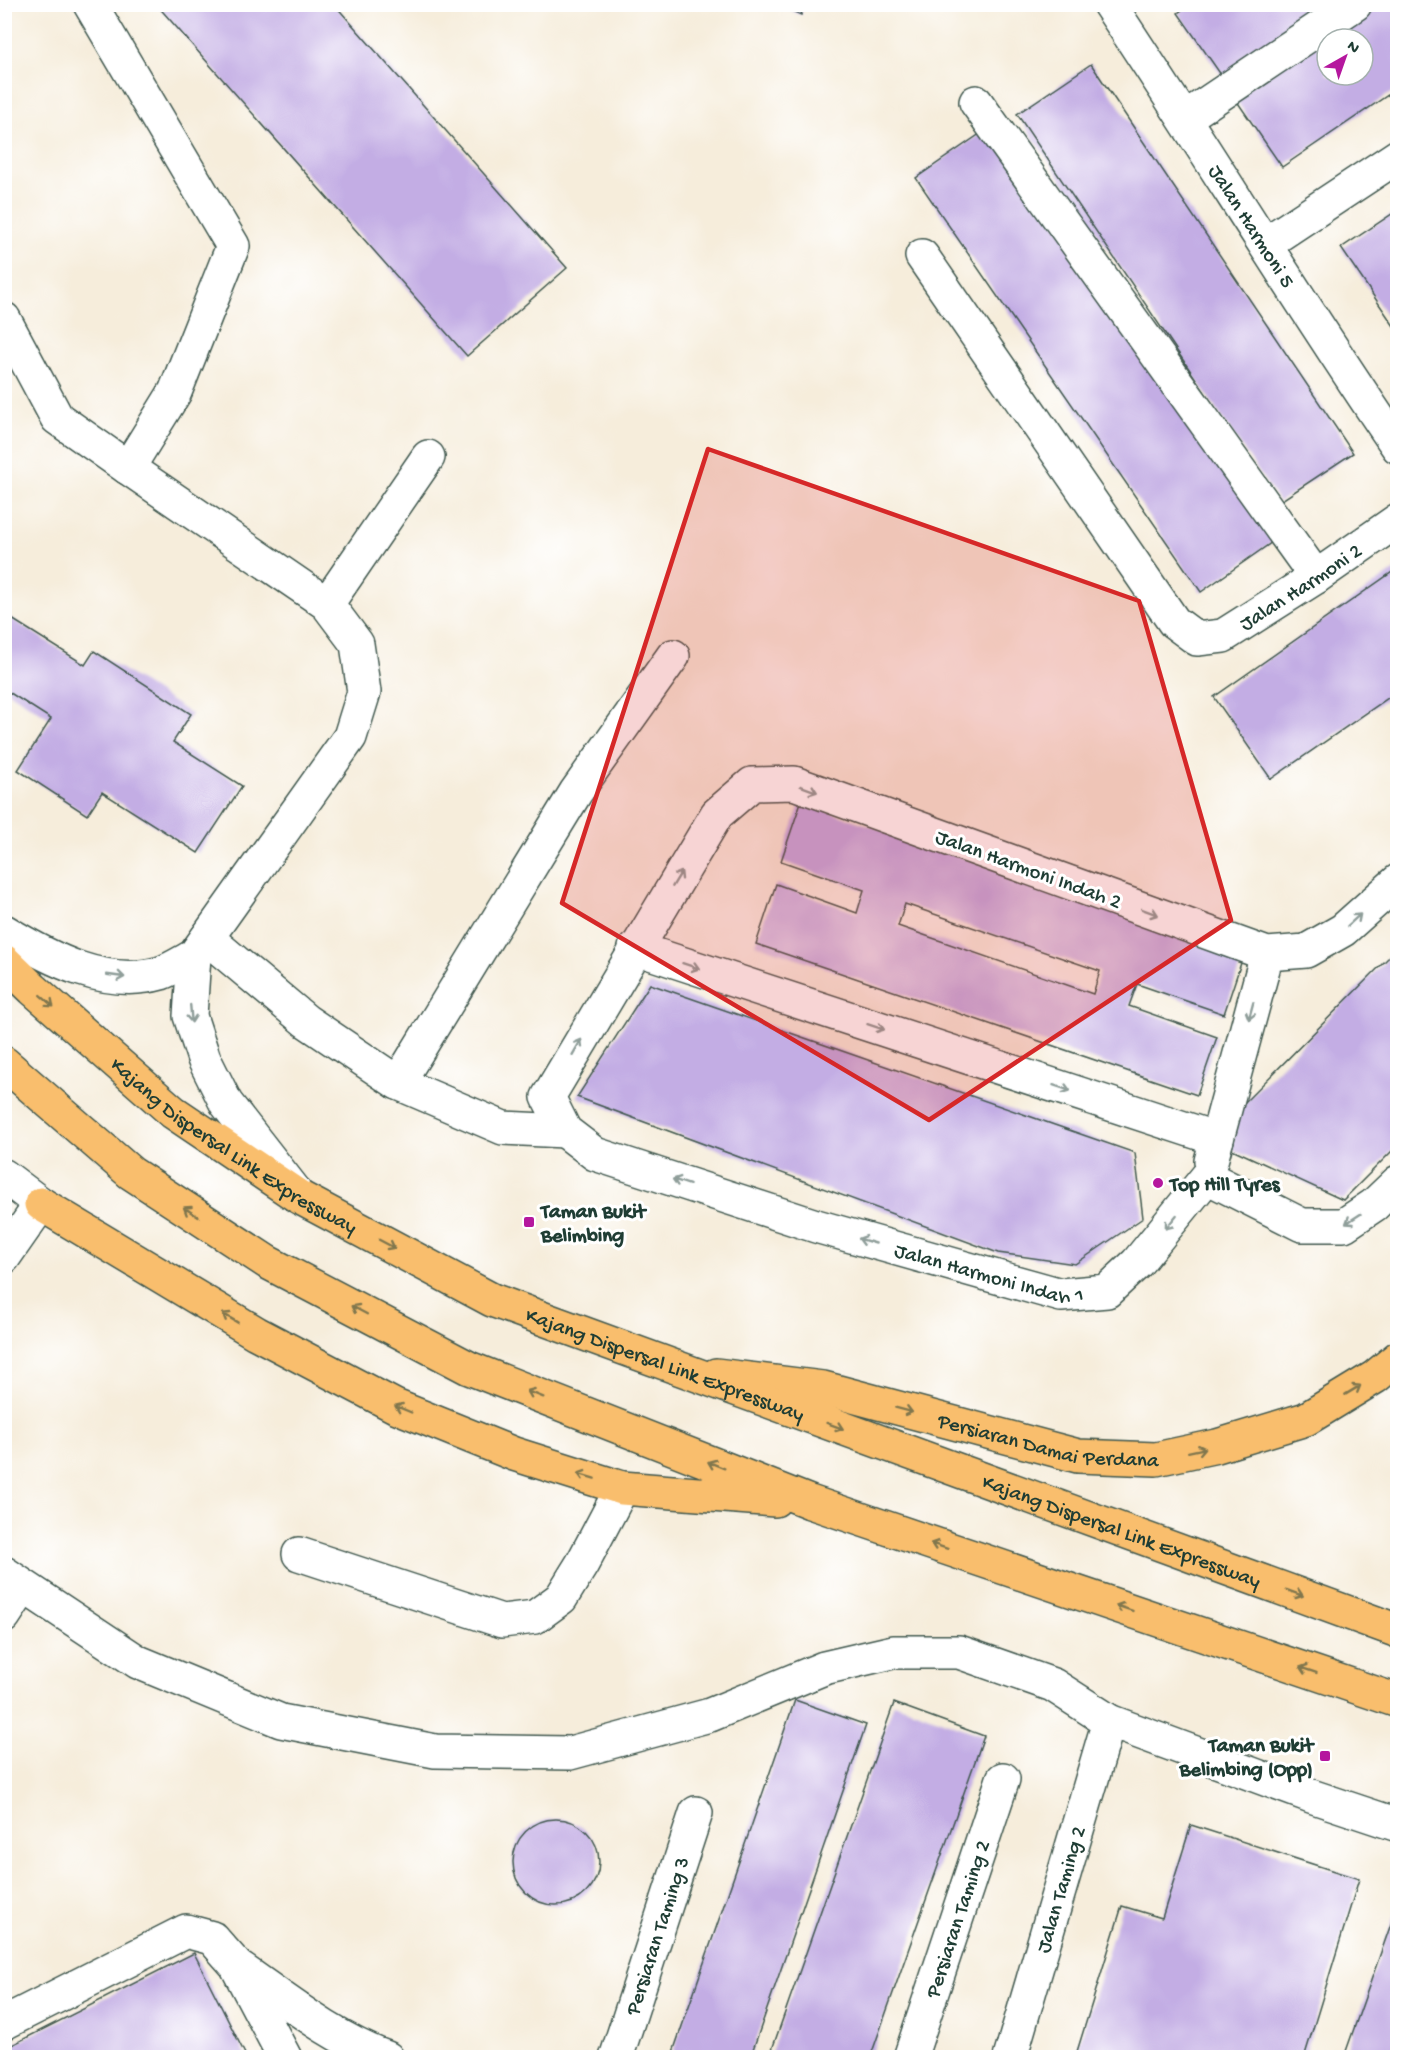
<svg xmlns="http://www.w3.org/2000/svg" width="1402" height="2062" font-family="'Gochi Hand',sans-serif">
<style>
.building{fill:#c3ade4;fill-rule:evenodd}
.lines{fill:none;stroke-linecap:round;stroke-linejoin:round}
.minor-casing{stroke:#3f574d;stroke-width:36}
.major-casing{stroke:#3f574d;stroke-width:36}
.highway-casing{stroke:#3f574d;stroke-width:36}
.minor{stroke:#fff;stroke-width:33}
.major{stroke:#f9be6d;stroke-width:33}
.highway{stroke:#f9be6d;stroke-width:33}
.oneway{stroke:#8f9e9a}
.oneway2{stroke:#81774e}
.marked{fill:#d62828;fill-opacity:0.2;stroke:#d62828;stroke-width:4.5;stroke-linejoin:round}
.poi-dot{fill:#b5179e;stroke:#fff;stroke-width:2}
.labels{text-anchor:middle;stroke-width:6;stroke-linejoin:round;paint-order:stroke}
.street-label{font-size:21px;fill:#1f3d34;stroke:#fff}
.poi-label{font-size:21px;font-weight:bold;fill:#1f3d34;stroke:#fff;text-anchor:start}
</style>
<rect width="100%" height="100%" fill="#fff"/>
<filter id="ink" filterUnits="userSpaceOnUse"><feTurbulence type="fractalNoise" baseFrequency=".0167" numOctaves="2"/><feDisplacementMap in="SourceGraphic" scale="12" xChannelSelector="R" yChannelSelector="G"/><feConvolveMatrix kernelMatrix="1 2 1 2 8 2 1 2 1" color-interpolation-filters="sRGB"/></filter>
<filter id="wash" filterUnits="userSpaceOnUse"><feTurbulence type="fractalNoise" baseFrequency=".008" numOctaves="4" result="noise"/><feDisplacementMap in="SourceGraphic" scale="24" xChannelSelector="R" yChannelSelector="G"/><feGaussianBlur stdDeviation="1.35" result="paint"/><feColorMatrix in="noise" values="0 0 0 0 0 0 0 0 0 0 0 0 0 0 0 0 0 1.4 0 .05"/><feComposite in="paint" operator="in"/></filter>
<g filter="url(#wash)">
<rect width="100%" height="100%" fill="#f6eddb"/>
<g id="blocks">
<g class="building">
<path d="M156,4H334L567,268L467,356Z"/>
<path d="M777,4H805L801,15Z"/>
<path d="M1190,4H1336L1226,82L1178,13Z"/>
<path d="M1369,4H1398V88L1282,167L1234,97ZM1327,39H1363V75H1327Z"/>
<path d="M1091,64L1353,453L1279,502L1017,114Z"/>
<path d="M990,127L1275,540L1201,592L916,178Z"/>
<path d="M1398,210V332L1341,248Z"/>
<path d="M1398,568V691L1271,779L1214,697Z"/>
<path d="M4,614L85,665L94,651L191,714L173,742L242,786L198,853L102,792L87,815L18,770L51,719L4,689Z"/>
<path d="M801,802L1244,954L1224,1014L1137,984L1129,1006L1217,1037L1197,1095L756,944L776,884L857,913L864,890L781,861ZM905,904L1100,971L1093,994L898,926Z"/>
<path d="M1398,948V1145L1343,1200L1232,1149L1238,1109Z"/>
<path d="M650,984L1135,1153L1143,1218L1075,1264L998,1253L577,1097Z"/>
<path d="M795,1700L866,1725L750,2058H671Z"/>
<path d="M894,1703L984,1736L870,2058H769Z"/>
<circle cx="556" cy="1862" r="43"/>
<path d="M1191,1825L1359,1879L1304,2058H1075L1122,1906L1162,1918Z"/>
<path d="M1397,1907L1398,2058H1354L1345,2054Z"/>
<path d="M194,1953L247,2058H4V2049Z"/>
</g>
</g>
</g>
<g filter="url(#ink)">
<use href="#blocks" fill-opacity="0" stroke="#3f574d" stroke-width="1.5"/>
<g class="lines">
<g class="minor-casing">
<g id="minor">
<path id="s1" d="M1109,4C1207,151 1298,301 1398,447"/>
<path d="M976,102L1316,577"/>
<path d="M1185,118L1355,4"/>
<path d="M1265,244L1398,156"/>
<path id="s2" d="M922,256L1174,622L1197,639L1223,636L1316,577L1398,520"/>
<path d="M4,319L57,418L128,468L175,392L233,246L90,4"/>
<path d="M327,604L428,457"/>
<path id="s3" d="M1398,881L1343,930L1306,951L1267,954L794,783L752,784L717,814L548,1097L565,1131L595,1154L816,1226L1061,1295L1107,1291L1137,1263L1207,1177L1302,1225H1344L1374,1205L1398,1182"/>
<path d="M4,931C50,959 106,989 161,973C172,969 184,961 194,956L350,737L364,692L357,644L327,604L128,468"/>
<path d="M207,938L306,1021L398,1083L503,1128L565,1131"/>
<path d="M635,948L1217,1139"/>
<path d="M194,956L190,1016L204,1059L226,1103L294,1190"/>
<path d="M398,1083L576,792L673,656"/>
<path d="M1211,1161L1267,954"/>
<path d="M4,1176L41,1204L4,1257"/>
<path d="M299,1554L502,1621L535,1617L561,1598L582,1564L622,1488"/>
<path d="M4,1573L138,1662L281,1721L435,1751L570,1753L710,1715L824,1668L893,1652H959L1053,1685L1109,1721L1311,1796L1398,1825"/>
<path d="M4,1616L23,1587"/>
<path d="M241,1969C287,2001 334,2039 387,2058"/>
<path d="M4,2023L186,1931L212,1938L236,1965L285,2058"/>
<path id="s4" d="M616,2058L696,1813"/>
<path id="s5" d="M910,2058L1003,1779"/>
<path id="s6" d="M1010,2058L1109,1721"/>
</g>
</g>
<g class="major-casing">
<g id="major">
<path id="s7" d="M716,1375L823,1388L1078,1456L1156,1459L1217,1446L1306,1419L1375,1377L1398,1358"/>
</g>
</g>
<g class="highway-casing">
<g id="highway">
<path id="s8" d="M4,961L33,989L173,1112L299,1197L492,1300L1398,1631"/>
<path d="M4,1063L131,1173L267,1262L469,1368L810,1502L1398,1701"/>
<path d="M41,1204L256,1333L395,1406L514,1454L622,1488L775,1500"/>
</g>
</g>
<use href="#minor" class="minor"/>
<use href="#major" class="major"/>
<use href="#highway" class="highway"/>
</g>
<defs><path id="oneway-shaft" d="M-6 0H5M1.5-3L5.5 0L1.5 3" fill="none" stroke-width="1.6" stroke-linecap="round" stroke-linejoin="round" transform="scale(1.5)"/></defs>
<g class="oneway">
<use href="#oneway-shaft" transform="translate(809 789) rotate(20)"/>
<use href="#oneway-shaft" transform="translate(677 879) rotate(-59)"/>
<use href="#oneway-shaft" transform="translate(1150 912) rotate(20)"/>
<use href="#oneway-shaft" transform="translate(1354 920) rotate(-42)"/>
<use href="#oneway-shaft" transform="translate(691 966) rotate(18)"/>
<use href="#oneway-shaft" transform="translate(116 976) rotate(8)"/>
<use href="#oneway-shaft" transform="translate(1251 1011) rotate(105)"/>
<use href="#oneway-shaft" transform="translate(191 1014) rotate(85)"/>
<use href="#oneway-shaft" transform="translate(876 1027) rotate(18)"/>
<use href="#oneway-shaft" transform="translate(577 1047) rotate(-60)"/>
<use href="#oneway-shaft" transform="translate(1062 1088) rotate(18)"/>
<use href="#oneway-shaft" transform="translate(681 1182) rotate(-162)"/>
<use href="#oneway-shaft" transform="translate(1353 1219) rotate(147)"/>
<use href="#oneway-shaft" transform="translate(1171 1222) rotate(129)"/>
<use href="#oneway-shaft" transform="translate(867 1241) rotate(-164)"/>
</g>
<g class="oneway2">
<use href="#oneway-shaft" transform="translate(47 1001) rotate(41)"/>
<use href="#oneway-shaft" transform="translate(191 1212) rotate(-147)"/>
<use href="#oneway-shaft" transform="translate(387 1244) rotate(28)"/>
<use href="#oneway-shaft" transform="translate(359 1310) rotate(-152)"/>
<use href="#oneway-shaft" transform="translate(230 1318) rotate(-149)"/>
<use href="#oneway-shaft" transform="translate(1353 1390) rotate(-31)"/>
<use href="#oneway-shaft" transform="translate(535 1394) rotate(-158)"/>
<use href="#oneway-shaft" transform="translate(403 1409) rotate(-157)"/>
<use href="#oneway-shaft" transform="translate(904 1410) rotate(15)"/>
<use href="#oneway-shaft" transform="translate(835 1426) rotate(20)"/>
<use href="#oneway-shaft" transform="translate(1197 1450) rotate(-12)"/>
<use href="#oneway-shaft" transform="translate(716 1465) rotate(-158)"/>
<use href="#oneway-shaft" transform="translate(586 1476) rotate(-163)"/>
<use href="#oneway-shaft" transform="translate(939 1546) rotate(-161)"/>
<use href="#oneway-shaft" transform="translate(1295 1593) rotate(20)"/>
<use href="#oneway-shaft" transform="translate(1124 1608) rotate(-161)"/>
<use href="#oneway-shaft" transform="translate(1308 1670) rotate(-161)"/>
</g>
</g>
<path class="marked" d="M708,449L1139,601L1231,920L929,1120L562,903Z"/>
<g class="poi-dot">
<circle cx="1158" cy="1183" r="6"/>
<rect x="523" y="1216" width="12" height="12" rx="3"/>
<rect x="1319" y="1750" width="12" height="12" rx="3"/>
</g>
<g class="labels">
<g class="street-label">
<text dy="7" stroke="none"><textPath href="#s1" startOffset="264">Jalan Harmoni 5</textPath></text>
<text dy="7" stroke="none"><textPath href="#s2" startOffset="591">Jalan Harmoni 2</textPath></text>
<text transform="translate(1029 868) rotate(20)" y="7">Jalan Harmoni Indah 2</text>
<text dy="7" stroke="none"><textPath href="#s8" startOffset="296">Kajang Dispersal Link Expressway</textPath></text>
<text dy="7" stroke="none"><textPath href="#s3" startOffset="1564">Jalan Harmoni Indah 1</textPath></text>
<text dy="7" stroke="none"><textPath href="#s8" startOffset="782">Kajang Dispersal Link Expressway</textPath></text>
<text dy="7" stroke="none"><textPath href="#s7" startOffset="340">Persiaran Damai Perdana</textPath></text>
<text dy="7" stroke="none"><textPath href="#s8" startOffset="1268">Kajang Dispersal Link Expressway</textPath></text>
<text dy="7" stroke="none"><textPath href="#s6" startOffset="176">Jalan Taming 2</textPath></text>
<text dy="7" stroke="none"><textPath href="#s5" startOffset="147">Persiaran Taming 2</textPath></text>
<text dy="7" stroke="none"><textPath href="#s4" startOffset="129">Persiaran Taming 3</textPath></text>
</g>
<g class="poi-label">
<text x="1170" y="1190">Top Hill Tyres</text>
<text x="541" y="1217">Taman Bukit<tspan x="541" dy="24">Belimbing</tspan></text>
<text x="1313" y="1751" text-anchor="end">Taman Bukit<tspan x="1313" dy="24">Belimbing (Opp)</tspan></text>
</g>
</g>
<rect width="1402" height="2062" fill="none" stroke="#fff" stroke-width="24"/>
<g transform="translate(1345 57) rotate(40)"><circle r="28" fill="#ffffff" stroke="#a5b1ae" stroke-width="1.5"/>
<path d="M0-4.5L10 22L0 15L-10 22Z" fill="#b5179e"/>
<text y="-9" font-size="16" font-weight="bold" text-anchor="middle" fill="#1f3d34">N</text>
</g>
</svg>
